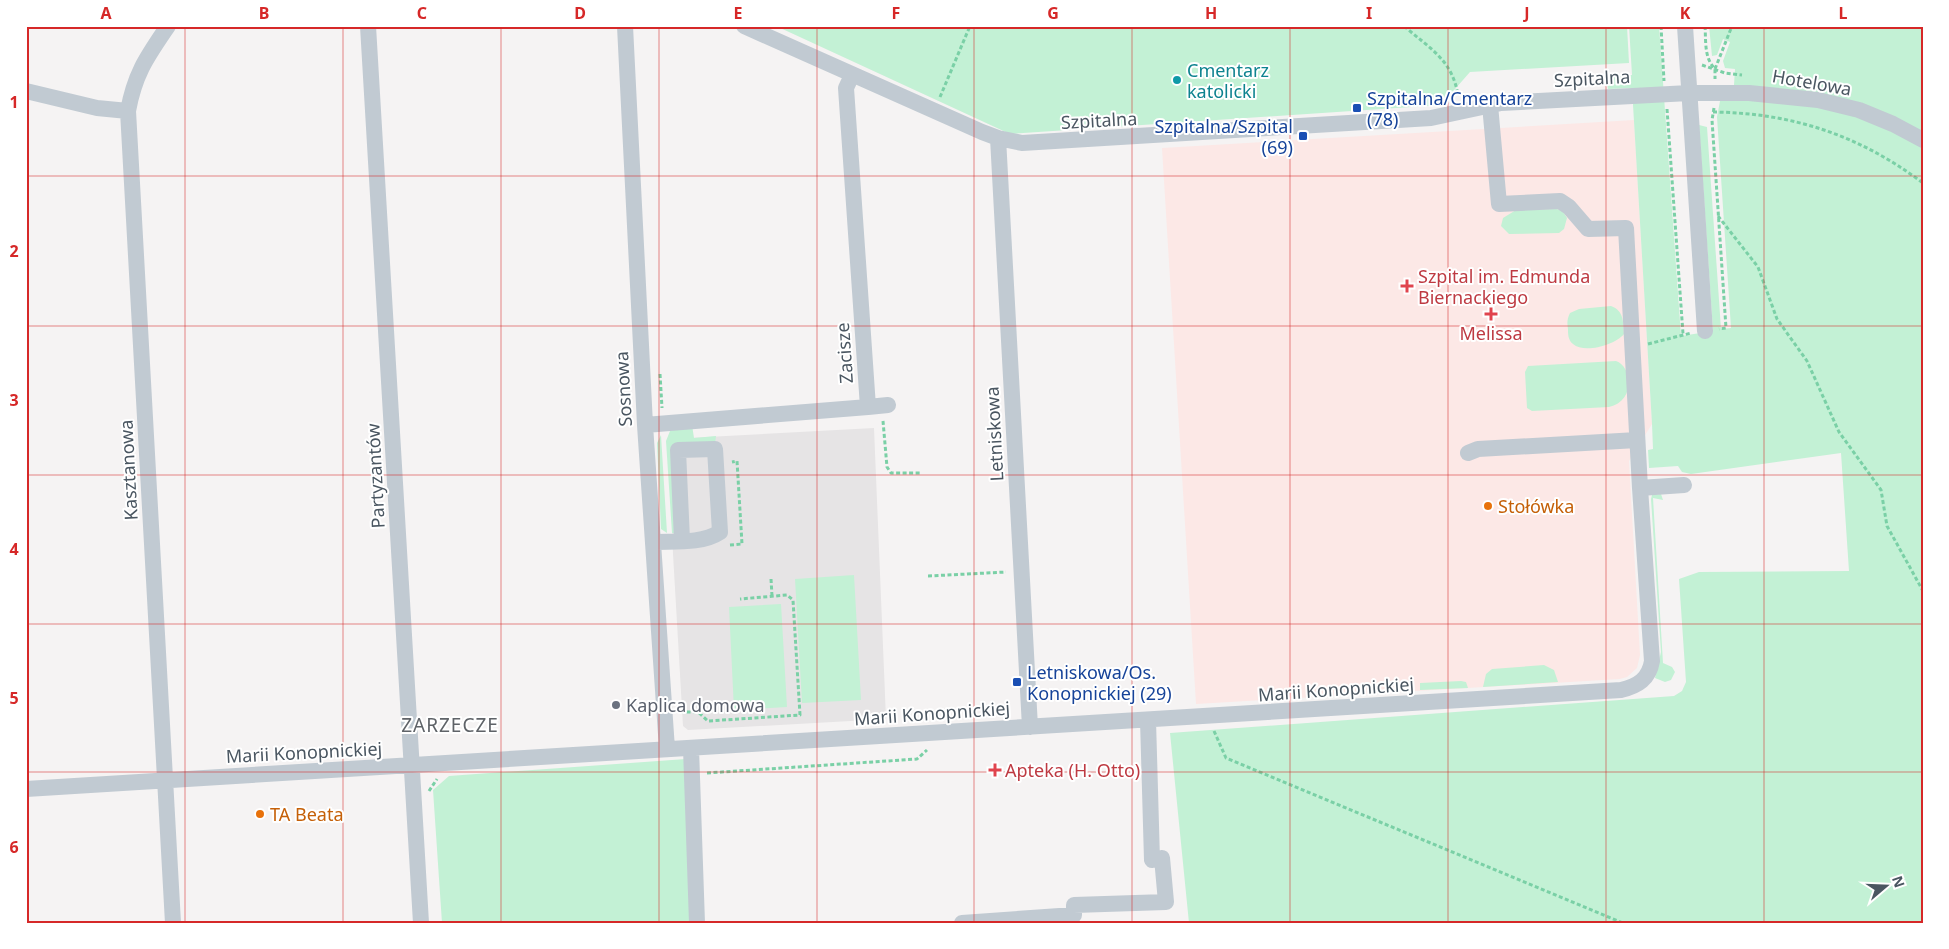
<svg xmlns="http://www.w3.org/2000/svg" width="1949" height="949" viewBox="0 0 1949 949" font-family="'Noto Sans',sans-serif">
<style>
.education{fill:#e6e4e5}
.medical{fill:#fce8e6}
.green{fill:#c3f1d5}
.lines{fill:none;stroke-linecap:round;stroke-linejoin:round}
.path{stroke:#7ad0a6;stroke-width:3;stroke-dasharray:4 2.5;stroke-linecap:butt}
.minor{stroke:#c1cad2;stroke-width:16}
.grid{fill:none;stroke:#d62828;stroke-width:1;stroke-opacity:0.55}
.culture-dot{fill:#0f9aa8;stroke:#fff;stroke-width:2}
.transit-dot{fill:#1a4fb4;stroke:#fff;stroke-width:2}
.health-dot{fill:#e0444e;stroke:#fff;stroke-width:2}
.food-dot{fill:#e8710a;stroke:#fff;stroke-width:2}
.worship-dot{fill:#6b7280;stroke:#fff;stroke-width:2}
.labels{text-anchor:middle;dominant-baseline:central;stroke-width:4;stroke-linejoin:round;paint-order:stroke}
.culture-label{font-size:18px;fill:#0d838f;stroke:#fff;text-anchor:start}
.street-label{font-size:18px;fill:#4a5661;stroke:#fff}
.transit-label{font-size:18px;fill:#164399;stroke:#fff;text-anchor:start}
.health-label{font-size:18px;fill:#be3a42;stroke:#fff;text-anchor:start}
.food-label{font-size:18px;fill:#c56008;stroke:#fff;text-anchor:start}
.worship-label{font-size:18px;fill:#5b616d;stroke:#fff;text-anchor:start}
.neighbourhood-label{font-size:19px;letter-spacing:1px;fill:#5f6368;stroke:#fff}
.neatline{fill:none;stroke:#d62828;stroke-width:2}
.grid-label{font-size:16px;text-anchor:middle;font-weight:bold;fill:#d62828}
</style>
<rect width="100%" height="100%" fill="#f5f3f3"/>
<path class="education" d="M874,428L886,719L688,730L683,726L673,554L669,439Z"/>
<path class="medical" d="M1634,120L1652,424L1629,461L1640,655L1637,668L1627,677L1620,679L1196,704L1162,148Z"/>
<path class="green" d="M776,26H1627L1629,63L1470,72L1441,105L1010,134Z
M1629,26H1659L1681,336L1713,331L1699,125L1707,127L1721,329L1731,328L1717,117L1720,101H1733L1735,69L1725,68L1723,61L1730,42L1723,39L1717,55L1712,56L1709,26H1923V923H1189L1170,733L1674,696L1682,691L1686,682L1679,579L1699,572L1849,571L1841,453L1691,474L1682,472L1678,466L1649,468L1648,450L1653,449L1652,424L1632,88L1608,89L1606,77L1632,75Z
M1556,209L1562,210L1567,218L1564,229L1559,233L1509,234L1501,226L1503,218L1516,210Z
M1611,306C1624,311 1623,321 1624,334C1615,345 1584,354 1573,344C1568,340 1568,334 1568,329C1567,323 1567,319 1570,313L1579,309Z
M1616,361C1633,367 1635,402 1609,407L1532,411L1527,408L1525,372L1528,366Z
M692,425L694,438L716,436L715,444L672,446L674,533H672L666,441L670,431Z
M661,435L667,533L661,529L657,443Z
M1661,494L1663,500L1653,498L1663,663L1672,667L1675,672L1671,680L1665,682L1655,678L1661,652L1651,499L1652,495Z
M854,575L861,700L802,703L795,579Z
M781,604L787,707L734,710L729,607Z
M1544,665L1554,670L1558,682L1483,687L1486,674L1492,669Z
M1461,681L1466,682L1468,688L1420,690V683Z
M686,759L691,923H442L433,790L449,776Z"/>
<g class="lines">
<path class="path" d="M1404,26C1429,48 1453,60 1458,96
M1661,26L1664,81
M1705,26C1706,41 1704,58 1715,69V79
M1702,65L1725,73L1742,75
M1715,69L1732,26
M940,97L970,26
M1714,108L1712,120L1726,328L1719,329
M1667,109L1683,334
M1713,112C1792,113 1859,135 1923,183
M1718,216L1758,267L1777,319L1807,361L1839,432L1881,490L1887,526L1923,591
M1648,344L1691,333
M660,374L662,408
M883,421L887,467L891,473H921
M730,545L742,544L737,461L732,462
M928,576L1006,572
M771,579L772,596
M680,712H698L708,721L800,715L793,600L787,595L740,599
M1214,731L1226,758L1623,923
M707,773L917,759L927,750
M429,791L437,779"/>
<path class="minor" d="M168,26C147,57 135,73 128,111L173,923
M368,26L421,923
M625,26L645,425L667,749
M744,26L982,132L998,138L1022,143L1431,118L1501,103L1689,93H1749L1818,100L1859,110L1893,124L1923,140
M1685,26L1705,331
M26,91L97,108L128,111
M1490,105L1499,204L1560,201L1569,207L1588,229L1626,228L1640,488L1684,485
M998,138L1030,727
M868,407L888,405
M645,425L868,407L846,88L852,75
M1468,453L1478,449L1637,440
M654,542C674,541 702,544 720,532L715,449L678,450L682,540
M691,748L697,923
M26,789L1621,690C1638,686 1649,679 1652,661L1640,488
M962,923L1074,915V905L1166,902L1162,858L1152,860L1148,720"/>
</g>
<path class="grid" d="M185,26V923M343,26V923M501,26V923M659,26V923M817,26V923M974,26V923M1132,26V923M1290,26V923M1448,26V923M1606,26V923M1764,26V923M26,176H1923M26,326H1923M26,475H1923M26,624H1923M26,772H1923"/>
<circle class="culture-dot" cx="1177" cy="80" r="5"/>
<g class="transit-dot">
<rect x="1352" y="103" width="10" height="10" rx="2.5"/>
<rect x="1298" y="131" width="10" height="10" rx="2.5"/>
<rect x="1012" y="677" width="10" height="10" rx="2.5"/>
</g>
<g class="health-dot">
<path d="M1404.5 278.5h5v5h5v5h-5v5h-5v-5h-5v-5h5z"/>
<path d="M1488.5 306.5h5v5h5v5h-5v5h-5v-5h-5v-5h5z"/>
<path d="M992.5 762.5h5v5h5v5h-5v5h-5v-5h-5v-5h5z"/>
</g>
<g class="food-dot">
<circle cx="1488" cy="506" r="5"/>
<circle cx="260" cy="814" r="5"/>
</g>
<circle class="worship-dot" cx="616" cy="705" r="5"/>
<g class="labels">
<g class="culture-label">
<text x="1187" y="70">Cmentarz<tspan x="1187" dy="21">katolicki</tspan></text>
</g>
<g class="street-label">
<text transform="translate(1592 78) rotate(-3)">Szpitalna</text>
<text transform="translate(1812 82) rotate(10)">Hotelowa</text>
<text transform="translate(1099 120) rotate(-3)">Szpitalna</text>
<text transform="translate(844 353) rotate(-94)">Zacisze</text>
<text transform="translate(623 389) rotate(-93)">Sosnowa</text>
<text transform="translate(994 434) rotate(-93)">Letniskowa</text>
<text transform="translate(128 470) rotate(-93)">Kasztanowa</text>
<text transform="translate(375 476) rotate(-93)">Partyzantów</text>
<text transform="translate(1336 689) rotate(-4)">Marii Konopnickiej</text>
<text transform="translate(932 713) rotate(-4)">Marii Konopnickiej</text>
<text transform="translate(304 752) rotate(-3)">Marii Konopnickiej</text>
</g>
<g class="transit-label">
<text x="1367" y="98">Szpitalna/Cmentarz<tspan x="1367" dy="21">(78)</tspan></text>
<text x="1293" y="126" text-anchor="end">Szpitalna/Szpital<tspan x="1293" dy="21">(69)</tspan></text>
<text x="1027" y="672">Letniskowa/Os.<tspan x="1027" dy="21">Konopnickiej (29)</tspan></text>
</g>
<g class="health-label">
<text x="1418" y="276">Szpital im. Edmunda<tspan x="1418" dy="21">Biernackiego</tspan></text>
<text x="1491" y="333" text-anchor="middle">Melissa</text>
<text x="1005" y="770">Apteka (H. Otto)</text>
</g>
<g class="food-label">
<text x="1498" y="506">Stołówka</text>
<text x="270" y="814">TA Beata</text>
</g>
<g class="worship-label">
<text x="626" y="705">Kaplica domowa</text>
</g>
<g class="neighbourhood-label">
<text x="450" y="725">ZARZECZE</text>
</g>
</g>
<rect width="1949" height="949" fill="none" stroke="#ffffff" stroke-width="55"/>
<g transform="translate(1886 886) rotate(71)" stroke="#ffffff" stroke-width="4" paint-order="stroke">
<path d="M0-4L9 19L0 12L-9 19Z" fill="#4a5661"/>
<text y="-8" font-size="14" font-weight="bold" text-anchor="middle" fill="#4a5661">N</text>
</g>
<rect x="28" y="28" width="1894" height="894" class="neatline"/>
<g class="grid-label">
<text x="106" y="19">A</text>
<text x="264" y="19">B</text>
<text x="422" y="19">C</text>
<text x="580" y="19">D</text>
<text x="738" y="19">E</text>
<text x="896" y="19">F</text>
<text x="1053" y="19">G</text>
<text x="1211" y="19">H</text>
<text x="1369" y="19">I</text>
<text x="1527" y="19">J</text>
<text x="1685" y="19">K</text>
<text x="1843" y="19">L</text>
<text x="14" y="108">1</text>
<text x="14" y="257">2</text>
<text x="14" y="406">3</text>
<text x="14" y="555">4</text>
<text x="14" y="704">5</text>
<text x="14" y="853">6</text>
</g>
</svg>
